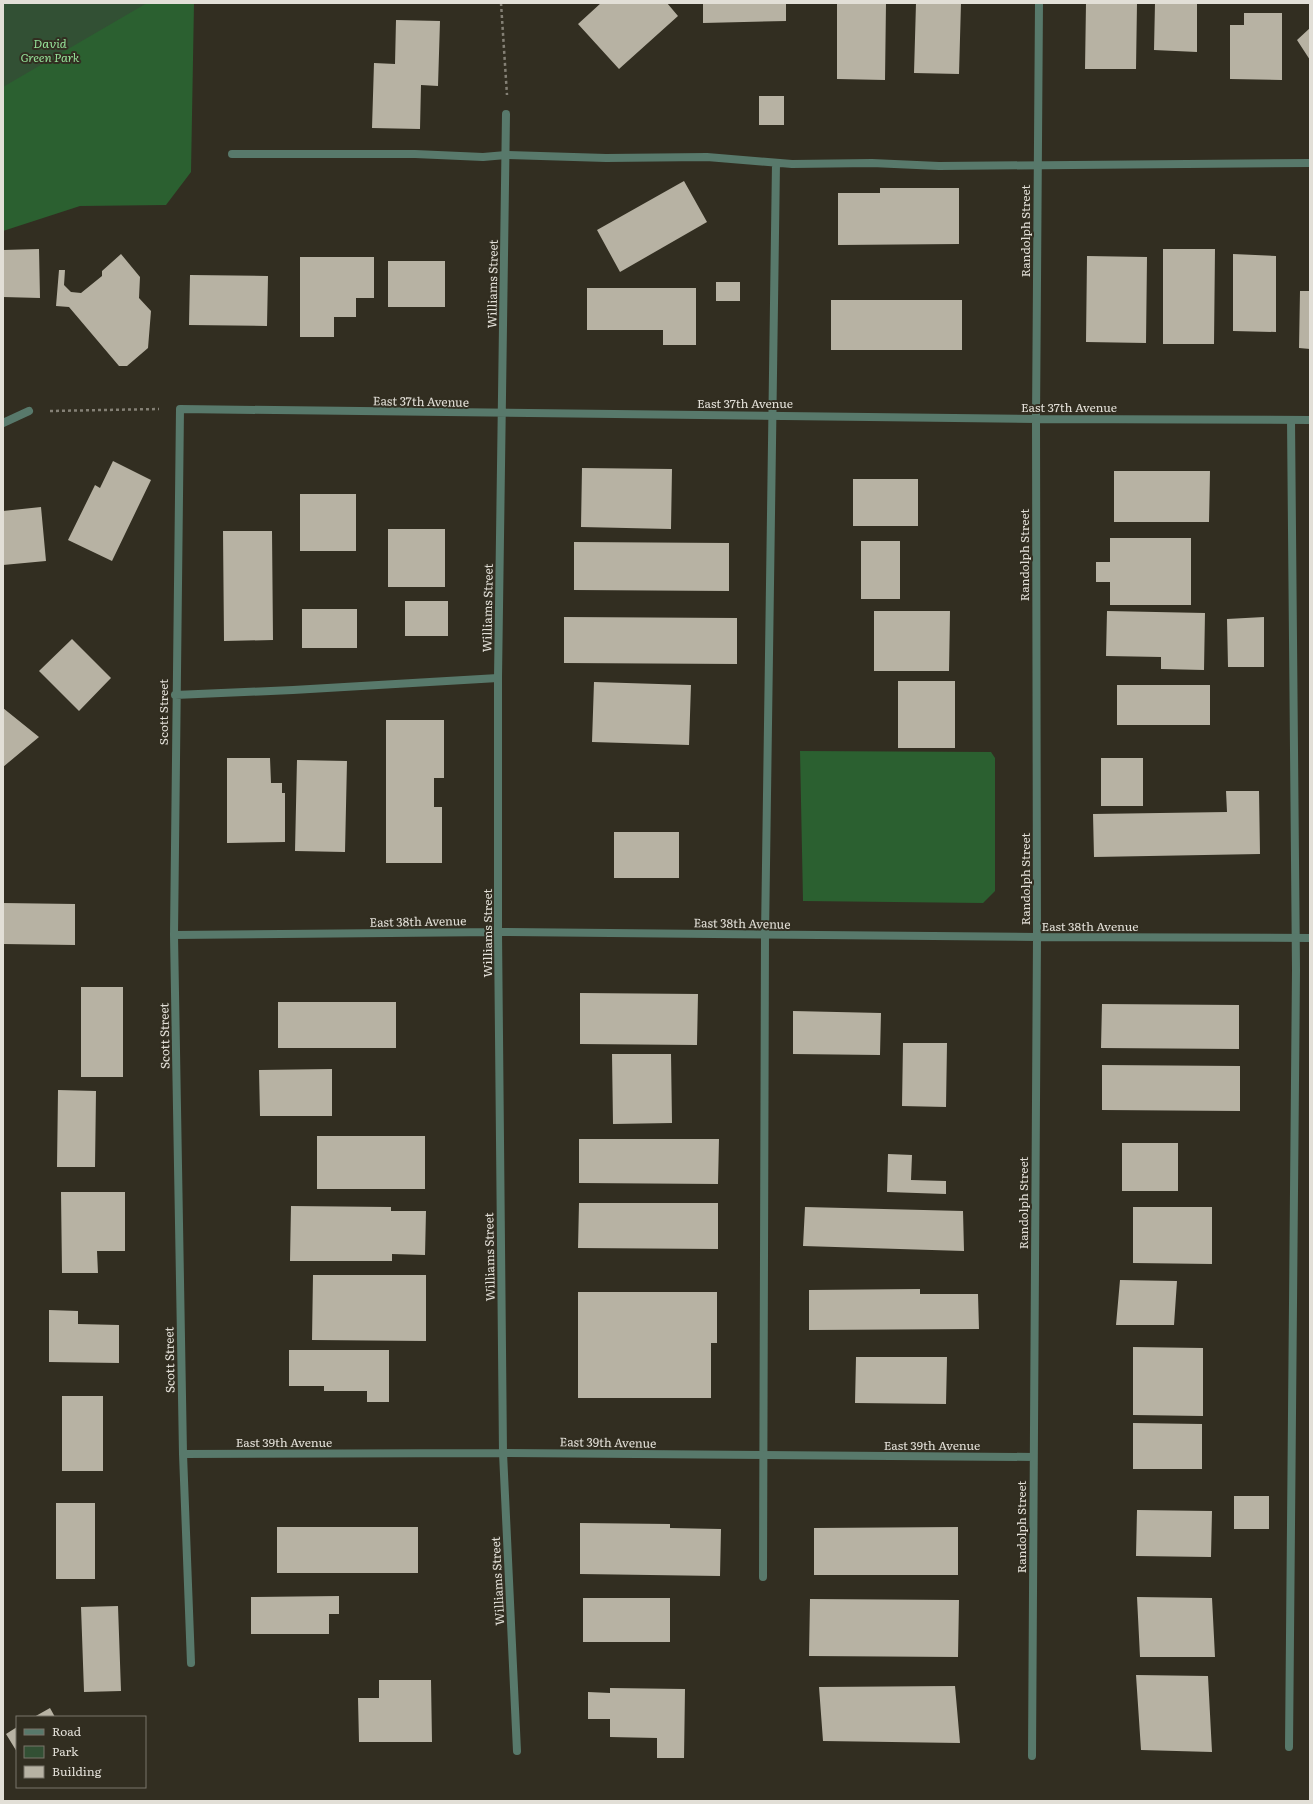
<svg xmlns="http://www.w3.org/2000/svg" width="1313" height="1804" viewBox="0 0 1313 1804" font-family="Literata,serif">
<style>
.green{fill:#325034}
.forest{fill:#2b6030}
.building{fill:#b7b2a3}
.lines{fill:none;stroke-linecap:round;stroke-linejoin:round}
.path{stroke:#848075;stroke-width:2.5;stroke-dasharray:3 3;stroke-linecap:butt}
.service{stroke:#58796b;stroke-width:8}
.minor{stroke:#58796b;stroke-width:8}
.labels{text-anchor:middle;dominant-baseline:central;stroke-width:4;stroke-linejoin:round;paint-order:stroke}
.park-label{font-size:12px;font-style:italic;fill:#95e199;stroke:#322e21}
.street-label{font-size:12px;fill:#e2dfd7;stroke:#322e21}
</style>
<rect width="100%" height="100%" fill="#322e21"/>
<path class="green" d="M3,3H172L3,140Z"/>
<path class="forest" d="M147,3H194L191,172L166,205L80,206L3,231V87Z
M800,751L991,752L995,758V891L983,903L803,901Z"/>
<path class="building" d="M601,3H667L678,16L619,69L578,24Z
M703,3H786V21L703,23Z
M837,3H886L885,80L837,79Z
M916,3H961L959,74L914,73Z
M1086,3H1137L1136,69H1085Z
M1155,3H1197V52L1154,50Z
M1244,13H1282V80L1230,79V25H1244Z
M396,20L440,21L438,86L421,85L420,129L372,128L374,63L395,64Z
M1310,28V60L1297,40Z
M759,96H784V125H759Z
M684,181L707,222L620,272L597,230Z
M880,188H959V244L838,245V193H880Z
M39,249L40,298L3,297V250Z
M1163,249H1215L1214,344H1163Z
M121,254L140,277L139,298L151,311L148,348L127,366H119L69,307L56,306L59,270H65L64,285L71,292L81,293L102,276V271Z
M1233,254L1276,256V332L1233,331Z
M1087,256L1147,257L1146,343L1086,342Z
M300,257H374V298H356V317H334V337H300Z
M388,261H445V307H388Z
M190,275L268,276L267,326L189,325Z
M716,282H740V301H716Z
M587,288H696V345H663V330H587Z
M1300,291H1310V349L1299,348Z
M831,300H962V350H831Z
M113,461L151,480L112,561L68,540L95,485L100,488Z
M582,468L672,469L671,529L581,527Z
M1114,471H1210L1209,522H1114Z
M853,479H918V526H853Z
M300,494H356V551H300Z
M41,507L46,561L3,565V511Z
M388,529H445V587H388Z
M223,531H272L273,640L224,641Z
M1110,538H1191V605H1110V582H1096V562H1110Z
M861,541H900V599H861Z
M574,542L729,543V591L574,590Z
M405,601H448V636H405Z
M302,609H357V648H302Z
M874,611H950L949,671H874Z
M1107,611L1205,613L1204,670L1161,669V657L1106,656Z
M564,617L737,618V664L564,663Z
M1264,617V667H1228L1227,619Z
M72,639L111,678L79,711L39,671Z
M898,681H955V748H898Z
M594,682L691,685L689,745L592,742Z
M1117,685H1210V725H1117Z
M3,708L39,737L3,767Z
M386,720H444V778H434V807H442V863H386Z
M227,758H270L271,783H282V793H285V842L227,843Z
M1101,758H1143V806H1101Z
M297,760L347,761L345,852L295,851Z
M1226,791H1259L1260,854L1094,857L1093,814L1227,812Z
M614,832H679V878H614Z
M3,903L75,904V945L3,944Z
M81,987H123V1077H81Z
M580,993L698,994L697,1045L580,1044Z
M278,1002H396V1048H278Z
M1102,1004L1239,1005V1049L1101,1048Z
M793,1011L881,1013L880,1055L793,1054Z
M903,1043H947L946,1107L902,1106Z
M612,1054H671L672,1123L613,1124Z
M1102,1065L1240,1066V1111L1102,1110Z
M332,1069V1116H260L259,1070Z
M58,1090L96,1091L95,1167H57Z
M317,1136H425V1189H317Z
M579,1139H719L718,1184L579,1183Z
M1122,1143H1178V1191H1122Z
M888,1154L912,1155L911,1180L946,1181V1194L887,1192Z
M61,1192H125V1251H97L98,1273H62Z
M579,1203H718V1249L578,1248Z
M291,1206L391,1207V1211H426L425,1255L392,1254V1261H290Z
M805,1207L963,1211L964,1251L803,1246Z
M1133,1207H1212V1264L1133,1263Z
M313,1275H426V1341L312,1340Z
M1120,1280L1177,1281L1174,1325H1116Z
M920,1289V1294H978L979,1329L809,1330V1290Z
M578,1292H717V1343H711V1398H578Z
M49,1310L78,1311V1324L119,1325V1363L49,1362Z
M1133,1347L1203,1348V1416L1133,1415Z
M289,1350H389V1402H367V1391H324V1386H289Z
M856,1357H947L946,1404L855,1403Z
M62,1396H103V1471H62Z
M1133,1423L1202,1424V1469H1133Z
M1234,1496H1269V1529H1234Z
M56,1503H95V1579H56Z
M1137,1510L1212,1511L1211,1557L1136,1556Z
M580,1523L670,1524V1528L721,1529L720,1576L580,1574Z
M277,1527H418V1573H277Z
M958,1527V1575H814V1528Z
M339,1596V1614H329V1634H251V1597Z
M1137,1597L1212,1598L1215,1657H1140Z
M583,1598H670V1642H583Z
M810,1599L959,1600L958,1657L809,1656Z
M118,1606L121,1691L84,1692L81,1607Z
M1136,1675L1208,1676L1212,1752L1141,1750Z
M379,1680H431L432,1742H359L358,1698H379Z
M955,1686L960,1743L823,1741L819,1687Z
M610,1688L685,1689L684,1758H657V1738L610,1737V1719H588V1692L610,1693Z
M50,1708L55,1717H34Z
M17,1727V1752L6,1734Z"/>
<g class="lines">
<path class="path" d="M501,3L507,95
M50,411L159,409"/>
<path class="service" d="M232,154H415L483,157L506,155L606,158L707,157L792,164L872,163L939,166L1310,163
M763,1577L765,935L776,163
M1289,1747L1296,970L1291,420"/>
<path class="minor" d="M506,114L498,678V932L503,1453L517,1751
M3,423L29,411
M175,695L293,690L498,678
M174,935L498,932L1037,937L1310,938
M183,1454L503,1453L1033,1457
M191,1663L183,1454L174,935L180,409L1036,419L1310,420
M1032,1756L1037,937L1036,419L1039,3"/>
</g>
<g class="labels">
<g class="park-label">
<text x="50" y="43">David<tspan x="50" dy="14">Green Park</tspan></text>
</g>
<g class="street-label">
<text transform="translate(1025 231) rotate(-90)">Randolph Street</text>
<text transform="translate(492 284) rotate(-89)">Williams Street</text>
<text transform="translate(421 401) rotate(1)">East 37th Avenue</text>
<text x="745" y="403">East 37th Avenue</text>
<text x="1069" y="407">East 37th Avenue</text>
<text transform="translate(1024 555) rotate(-90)">Randolph Street</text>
<text transform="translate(487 608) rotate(-89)">Williams Street</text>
<text transform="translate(163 712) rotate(-90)">Scott Street</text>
<text transform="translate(1025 879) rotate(-90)">Randolph Street</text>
<text transform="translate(418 921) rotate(-1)">East 38th Avenue</text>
<text transform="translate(742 923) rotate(1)">East 38th Avenue</text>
<text x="1090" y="926">East 38th Avenue</text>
<text transform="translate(487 933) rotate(-90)">Williams Street</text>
<text transform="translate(164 1036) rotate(-91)">Scott Street</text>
<text transform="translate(1023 1203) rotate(-90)">Randolph Street</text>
<text transform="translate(489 1257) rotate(-91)">Williams Street</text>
<text transform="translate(169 1360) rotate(-91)">Scott Street</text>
<text x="284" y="1442">East 39th Avenue</text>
<text transform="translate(608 1442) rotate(1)">East 39th Avenue</text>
<text x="932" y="1445">East 39th Avenue</text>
<text transform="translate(1021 1527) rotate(-90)">Randolph Street</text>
<text transform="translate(497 1581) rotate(-93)">Williams Street</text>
</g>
</g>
<rect width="1313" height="1804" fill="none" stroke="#e2dfd7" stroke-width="8"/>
<rect x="16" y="1716" width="130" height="72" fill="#322e21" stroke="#78756a"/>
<rect x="24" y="1729" width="20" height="6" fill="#58796b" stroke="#78756a"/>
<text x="52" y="1736" font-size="12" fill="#e2dfd7">Road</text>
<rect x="24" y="1746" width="20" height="12" fill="#325034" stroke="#78756a"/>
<text x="52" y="1756" font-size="12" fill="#e2dfd7">Park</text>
<rect x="24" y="1766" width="20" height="12" fill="#b7b2a3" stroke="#78756a"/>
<text x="52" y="1776" font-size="12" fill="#e2dfd7">Building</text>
</svg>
